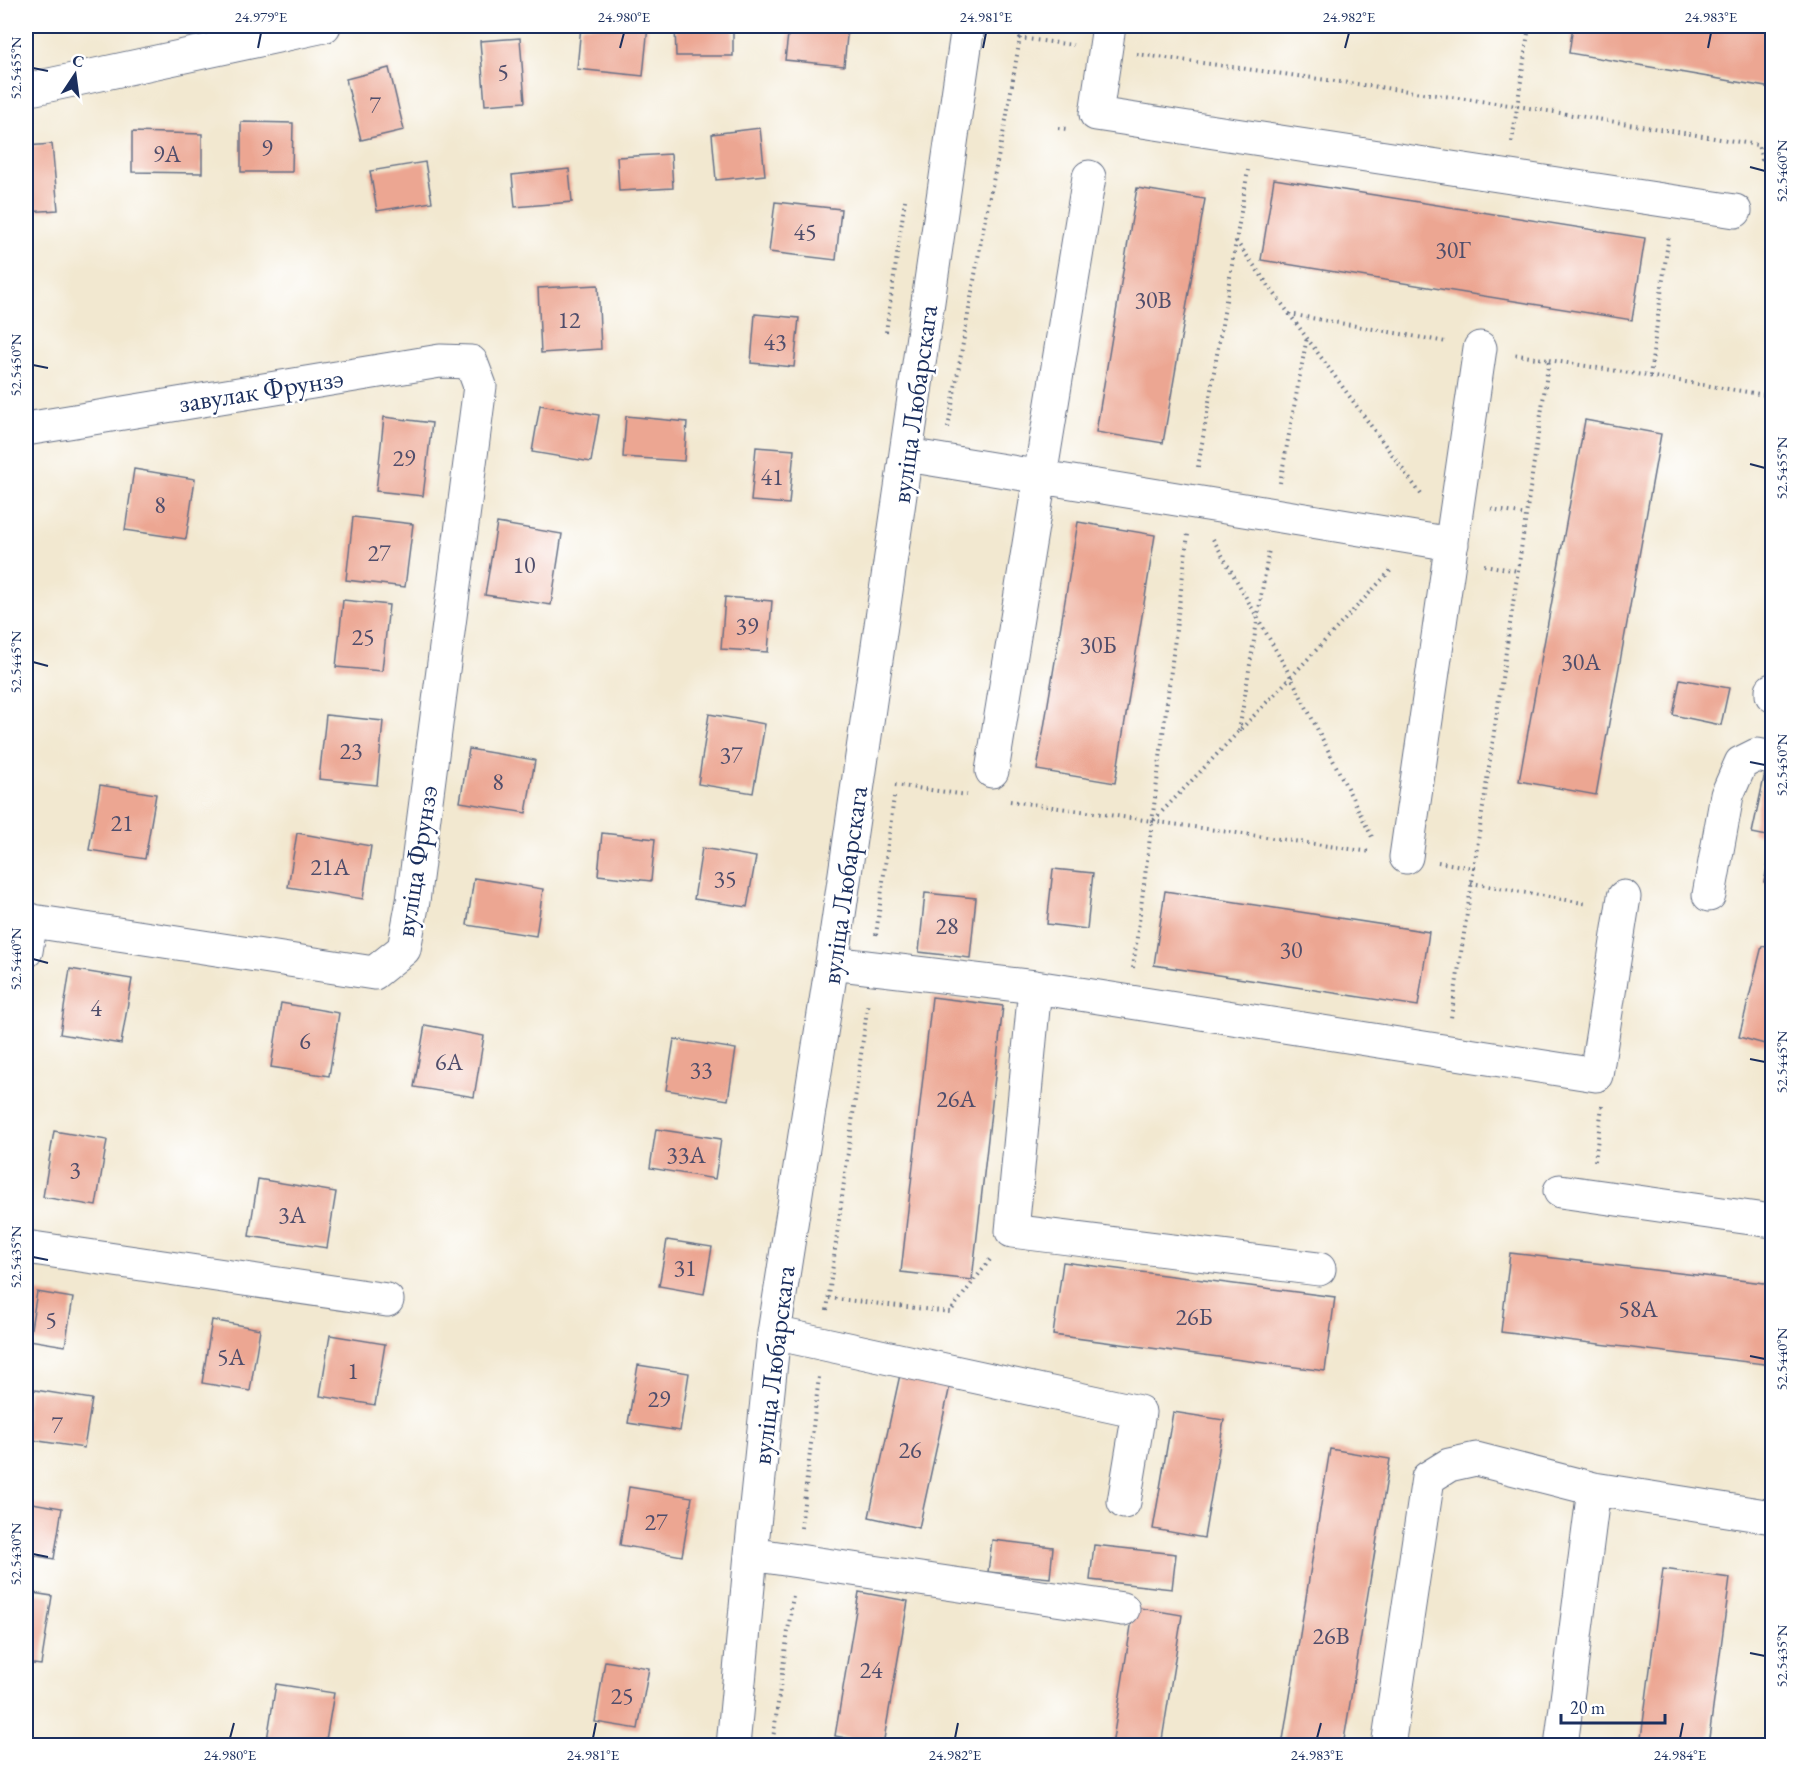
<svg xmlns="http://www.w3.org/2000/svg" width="1798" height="1771" viewBox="0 0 1798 1771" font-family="'EB Garamond',serif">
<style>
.building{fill:#eca692}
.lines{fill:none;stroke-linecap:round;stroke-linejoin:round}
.minor-casing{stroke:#667086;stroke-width:35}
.path{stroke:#667086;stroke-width:4;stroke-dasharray:1.5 4.5;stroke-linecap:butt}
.minor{stroke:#fff;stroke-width:33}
.ticks{fill:none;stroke:#1b2f5e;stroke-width:2}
.labels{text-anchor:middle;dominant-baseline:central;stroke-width:5;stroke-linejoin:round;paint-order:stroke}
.number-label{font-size:24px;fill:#4f4d6b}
.street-label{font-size:27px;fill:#1b2f5e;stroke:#fff}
.neatline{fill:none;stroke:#1b2f5e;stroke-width:2}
.ticks-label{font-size:15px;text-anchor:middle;fill:#1b2f5e}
</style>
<rect width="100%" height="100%" fill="#fff"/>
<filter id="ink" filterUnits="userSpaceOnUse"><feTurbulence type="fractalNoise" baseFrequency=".0167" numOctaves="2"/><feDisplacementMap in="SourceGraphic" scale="12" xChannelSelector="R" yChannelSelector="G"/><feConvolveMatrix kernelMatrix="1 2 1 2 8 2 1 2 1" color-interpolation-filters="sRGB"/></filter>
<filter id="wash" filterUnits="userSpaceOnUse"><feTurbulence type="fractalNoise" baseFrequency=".008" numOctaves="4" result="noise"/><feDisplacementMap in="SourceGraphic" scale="24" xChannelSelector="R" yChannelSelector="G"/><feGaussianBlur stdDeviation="1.35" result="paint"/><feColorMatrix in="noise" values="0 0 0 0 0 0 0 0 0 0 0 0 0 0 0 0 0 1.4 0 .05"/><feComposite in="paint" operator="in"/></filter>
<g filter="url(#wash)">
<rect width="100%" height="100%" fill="#f2e8d0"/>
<g id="blocks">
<path class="building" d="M581,26H648L643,76L577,69Z
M675,26H733V56H676Z
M789,26H848L844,66L785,60Z
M1573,26H1772V88L1569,53Z
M520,38L525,102L485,105L480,41Z
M389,68L404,130L361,140L346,79Z
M241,122L293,123L292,172H241Z
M760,128L765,175L716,180L712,134Z
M132,132L202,134V173L132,172Z
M52,144L58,210L26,212V146Z
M671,154L673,188L619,191L617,157Z
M425,162L432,202L377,211L370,171Z
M569,169L572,202L515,207L512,175Z
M1274,179L1645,238L1632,320L1261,260Z
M1137,188L1205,199L1163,443L1096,432Z
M775,202L841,209L836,260L769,252Z
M598,285L601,349L541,353L538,288Z
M755,314L799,318L794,367L751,363Z
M540,405L599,415L591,462L532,452Z
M626,416L687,422L684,461L623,457Z
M384,417L432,423L423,496L376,491Z
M1585,420L1661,434L1596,795L1519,781Z
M756,447L794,450L789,504L751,501Z
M134,469L195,479L186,539L125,530Z
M353,517L413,524L405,587L346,580Z
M1078,522L1155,535L1115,783L1037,770Z
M497,523L562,534L551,605L485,595Z
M725,597L772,601L768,652L721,649Z
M343,600L389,605L382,671L336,667Z
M1680,679L1729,688L1721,725L1673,715Z
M709,714L765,724L753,793L698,784Z
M326,715L383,721L377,785L319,779Z
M469,749L535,760L526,813L460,802Z
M1765,773L1772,774V837L1752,833Z
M100,785L156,794L145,859L89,850Z
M297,833L371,846L363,899L288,887Z
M602,833L655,839L651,881L598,875Z
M1772,846V884L1764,882Z
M702,848L756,857L747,907L694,899Z
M1053,869L1093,873L1087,929L1047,924Z
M474,878L543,889L536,936L467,925Z
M1165,891L1429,932L1418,1006L1154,965Z
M925,893L976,898L970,958L919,952Z
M1762,946L1772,948V1046L1739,1037Z
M70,969L132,979L121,1044L60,1034Z
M932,997L1003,1006L972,1280L901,1272Z
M281,1003L339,1013L329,1076L271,1067Z
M425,1025L484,1036L474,1097L414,1087Z
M674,1039L736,1049L728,1100L666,1090Z
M656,1129L721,1139L715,1179L650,1168Z
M54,1131L107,1140L96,1206L43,1197Z
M258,1179L336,1192L327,1248L249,1236Z
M667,1240L712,1247L704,1294L659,1286Z
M1510,1253L1772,1284V1365L1501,1332Z
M1063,1262L1335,1297L1325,1371L1053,1335Z
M37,1292L73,1298L65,1346L29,1340Z
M212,1320L260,1329L250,1391L202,1383Z
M330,1335L385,1344L375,1405L320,1396Z
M638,1365L689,1373L680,1431L628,1423Z
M901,1370L951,1381L919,1528L869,1517Z
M29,1389L92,1399L84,1448L26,1439V1409Z
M1173,1412L1224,1420L1204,1538L1153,1529Z
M1330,1449L1390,1459L1343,1746H1282Z
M629,1487L692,1497L682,1556L620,1545Z
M26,1502L62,1508L54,1559L26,1554Z
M992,1540L1053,1547L1050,1578L988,1572Z
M1094,1545L1176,1554L1172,1589L1090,1580Z
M1663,1569L1730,1578L1708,1746H1640Z
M26,1592L52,1596L41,1665L26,1663Z
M859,1592L908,1601L883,1745L835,1736Z
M1134,1607L1182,1615L1161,1746H1112Z
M605,1661L649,1668L638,1729L595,1722Z
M276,1684L334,1693L325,1746H266Z"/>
</g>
</g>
<g filter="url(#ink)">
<use href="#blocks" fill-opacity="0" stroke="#667086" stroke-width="1.5"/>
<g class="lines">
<g class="minor-casing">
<path id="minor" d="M1109,26L1096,114L1735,211
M26,90L324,26
M26,429L440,361L471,362L480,386L413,901L404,949L374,973L26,920
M907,455L1452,544
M1772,690V695
M992,771L1089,177
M1406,857L1480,348
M1709,895L1727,795L1741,763L1757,755L1772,758
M26,951L31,920
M832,963L1035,987L1012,1231L1319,1269
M1035,987L1596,1075L1624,897
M1560,1191L1772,1221
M26,1247L387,1300
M774,1333L1139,1412L1124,1502
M751,1554L1123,1609
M733,1746L751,1554L774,1333L832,963L968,26
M1388,1746L1428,1478L1449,1465L1476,1459L1594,1489L1772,1517
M1561,1746L1594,1489"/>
</g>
<path class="path" d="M1019,38L1073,45
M1137,54L1517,106L1758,145L1763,164L1772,166
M1058,128L1067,129
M1512,142L1529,26
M1236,241L1423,497
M1289,314L1446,342
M886,332L905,200
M1549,360L1772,396
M1650,376L1669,234
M948,428L984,224L1006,120L1022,26
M1198,467L1248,170
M1280,483L1307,337
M1491,509L1526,515
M1213,539L1291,677L1373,839
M1484,565L1518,571
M1239,731L1269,549
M895,785L967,795
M1010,801L1371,852
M1152,822L1188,534
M1438,862L1474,868L1451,1018
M1474,868L1549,360L1512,354
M1471,883L1589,904
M876,935L894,797
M1133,968L1152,822L1291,677L1392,569
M1595,1161L1602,1106
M829,1298L950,1312L992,1257
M827,1310L868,1002
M801,1528L819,1377
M772,1746L793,1595"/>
<use href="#minor" class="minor"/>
</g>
</g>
<path class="ticks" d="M258,48L261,33M620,48L624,33M983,48L986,33M1345,48L1349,33M1708,48L1711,33M33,68L48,71M1750,167L1765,171M33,365L48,368M1750,464L1765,468M33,662L48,666M1750,762L1765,765M33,959L48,963M1750,1059L1765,1062M33,1257L48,1260M1750,1356L1765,1359M33,1554L48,1557M1750,1653L1765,1656M230,1738L234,1723M593,1738L596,1723M955,1738L958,1723M1317,1738L1321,1723M1680,1738L1683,1723"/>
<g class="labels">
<g class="number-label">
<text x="503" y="71">5</text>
<text x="375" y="104">7</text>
<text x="267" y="147">9</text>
<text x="167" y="153">9А</text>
<text x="805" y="231">45</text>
<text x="1453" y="249">30Г</text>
<text x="1153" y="299">30В</text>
<text x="569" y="319">12</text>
<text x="775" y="341">43</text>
<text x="404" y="457">29</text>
<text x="772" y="476">41</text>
<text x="160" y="504">8</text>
<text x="379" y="552">27</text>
<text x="524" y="564">10</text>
<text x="747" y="625">39</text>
<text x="363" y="636">25</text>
<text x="1098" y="644">30Б</text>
<text x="1581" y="661">30А</text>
<text x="351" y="750">23</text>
<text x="731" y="754">37</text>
<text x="498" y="781">8</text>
<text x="122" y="822">21</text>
<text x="330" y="866">21А</text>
<text x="725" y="878">35</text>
<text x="947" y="925">28</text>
<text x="1291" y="949">30</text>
<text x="96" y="1007">4</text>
<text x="305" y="1040">6</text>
<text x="449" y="1061">6А</text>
<text x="701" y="1069">33</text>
<text x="956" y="1098">26А</text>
<text x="686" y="1154">33А</text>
<text x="75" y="1169">3</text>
<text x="292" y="1214">3А</text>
<text x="685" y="1267">31</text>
<text x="1638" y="1308">58А</text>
<text x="1194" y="1316">26Б</text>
<text x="51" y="1319">5</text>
<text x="231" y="1356">5А</text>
<text x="353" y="1370">1</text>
<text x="659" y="1398">29</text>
<text x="57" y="1424">7</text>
<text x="910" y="1449">26</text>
<text x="656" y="1521">27</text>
<text x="1331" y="1635">26В</text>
<text x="871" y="1669">24</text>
<text x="622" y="1695">25</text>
</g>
<g class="street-label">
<text transform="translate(261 390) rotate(-9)">завулак Фрунзэ</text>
<text transform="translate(914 404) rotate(-82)">вуліца Любарскага</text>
<text transform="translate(416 861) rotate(-81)">вуліца Фрунзэ</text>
<text transform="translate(844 885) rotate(-82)">вуліца Любарскага</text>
<text transform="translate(773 1365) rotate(-83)">вуліца Любарскага</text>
</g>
</g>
<rect width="1798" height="1771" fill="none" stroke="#fff" stroke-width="66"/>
<g transform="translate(75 75) rotate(13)" stroke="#ffffff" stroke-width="4.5" paint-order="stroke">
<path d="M0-4.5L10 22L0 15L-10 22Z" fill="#1b2f5e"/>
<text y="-9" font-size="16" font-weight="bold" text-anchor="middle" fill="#1b2f5e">С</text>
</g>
<path d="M1561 1714v9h104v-9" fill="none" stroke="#1b2f5e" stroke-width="3"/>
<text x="1570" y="1714" font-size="18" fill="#1b2f5e" stroke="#ffffff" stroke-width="4.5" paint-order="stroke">20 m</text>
<rect x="33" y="33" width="1732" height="1705" class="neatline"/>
<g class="ticks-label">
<text x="261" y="22">24.979°E</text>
<text x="624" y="22">24.980°E</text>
<text x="986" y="22">24.981°E</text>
<text x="1349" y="22">24.982°E</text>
<text x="1711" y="22">24.983°E</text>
<text transform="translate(16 68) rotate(-90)" y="5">52.5455°N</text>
<text transform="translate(1782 171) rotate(-90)" y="5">52.5460°N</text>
<text transform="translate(16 365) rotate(-90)" y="5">52.5450°N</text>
<text transform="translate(1782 468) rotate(-90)" y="5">52.5455°N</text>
<text transform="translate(16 662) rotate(-90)" y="5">52.5445°N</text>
<text transform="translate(1782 765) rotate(-90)" y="5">52.5450°N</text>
<text transform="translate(16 959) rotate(-90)" y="5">52.5440°N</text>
<text transform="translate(1782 1062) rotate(-90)" y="5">52.5445°N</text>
<text transform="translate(16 1257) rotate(-90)" y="5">52.5435°N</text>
<text transform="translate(1782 1359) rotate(-90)" y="5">52.5440°N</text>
<text transform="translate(16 1554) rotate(-90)" y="5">52.5430°N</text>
<text transform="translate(1782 1656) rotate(-90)" y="5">52.5435°N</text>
<text x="230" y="1760">24.980°E</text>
<text x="593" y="1760">24.981°E</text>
<text x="955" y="1760">24.982°E</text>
<text x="1317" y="1760">24.983°E</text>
<text x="1680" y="1760">24.984°E</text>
</g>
</svg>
